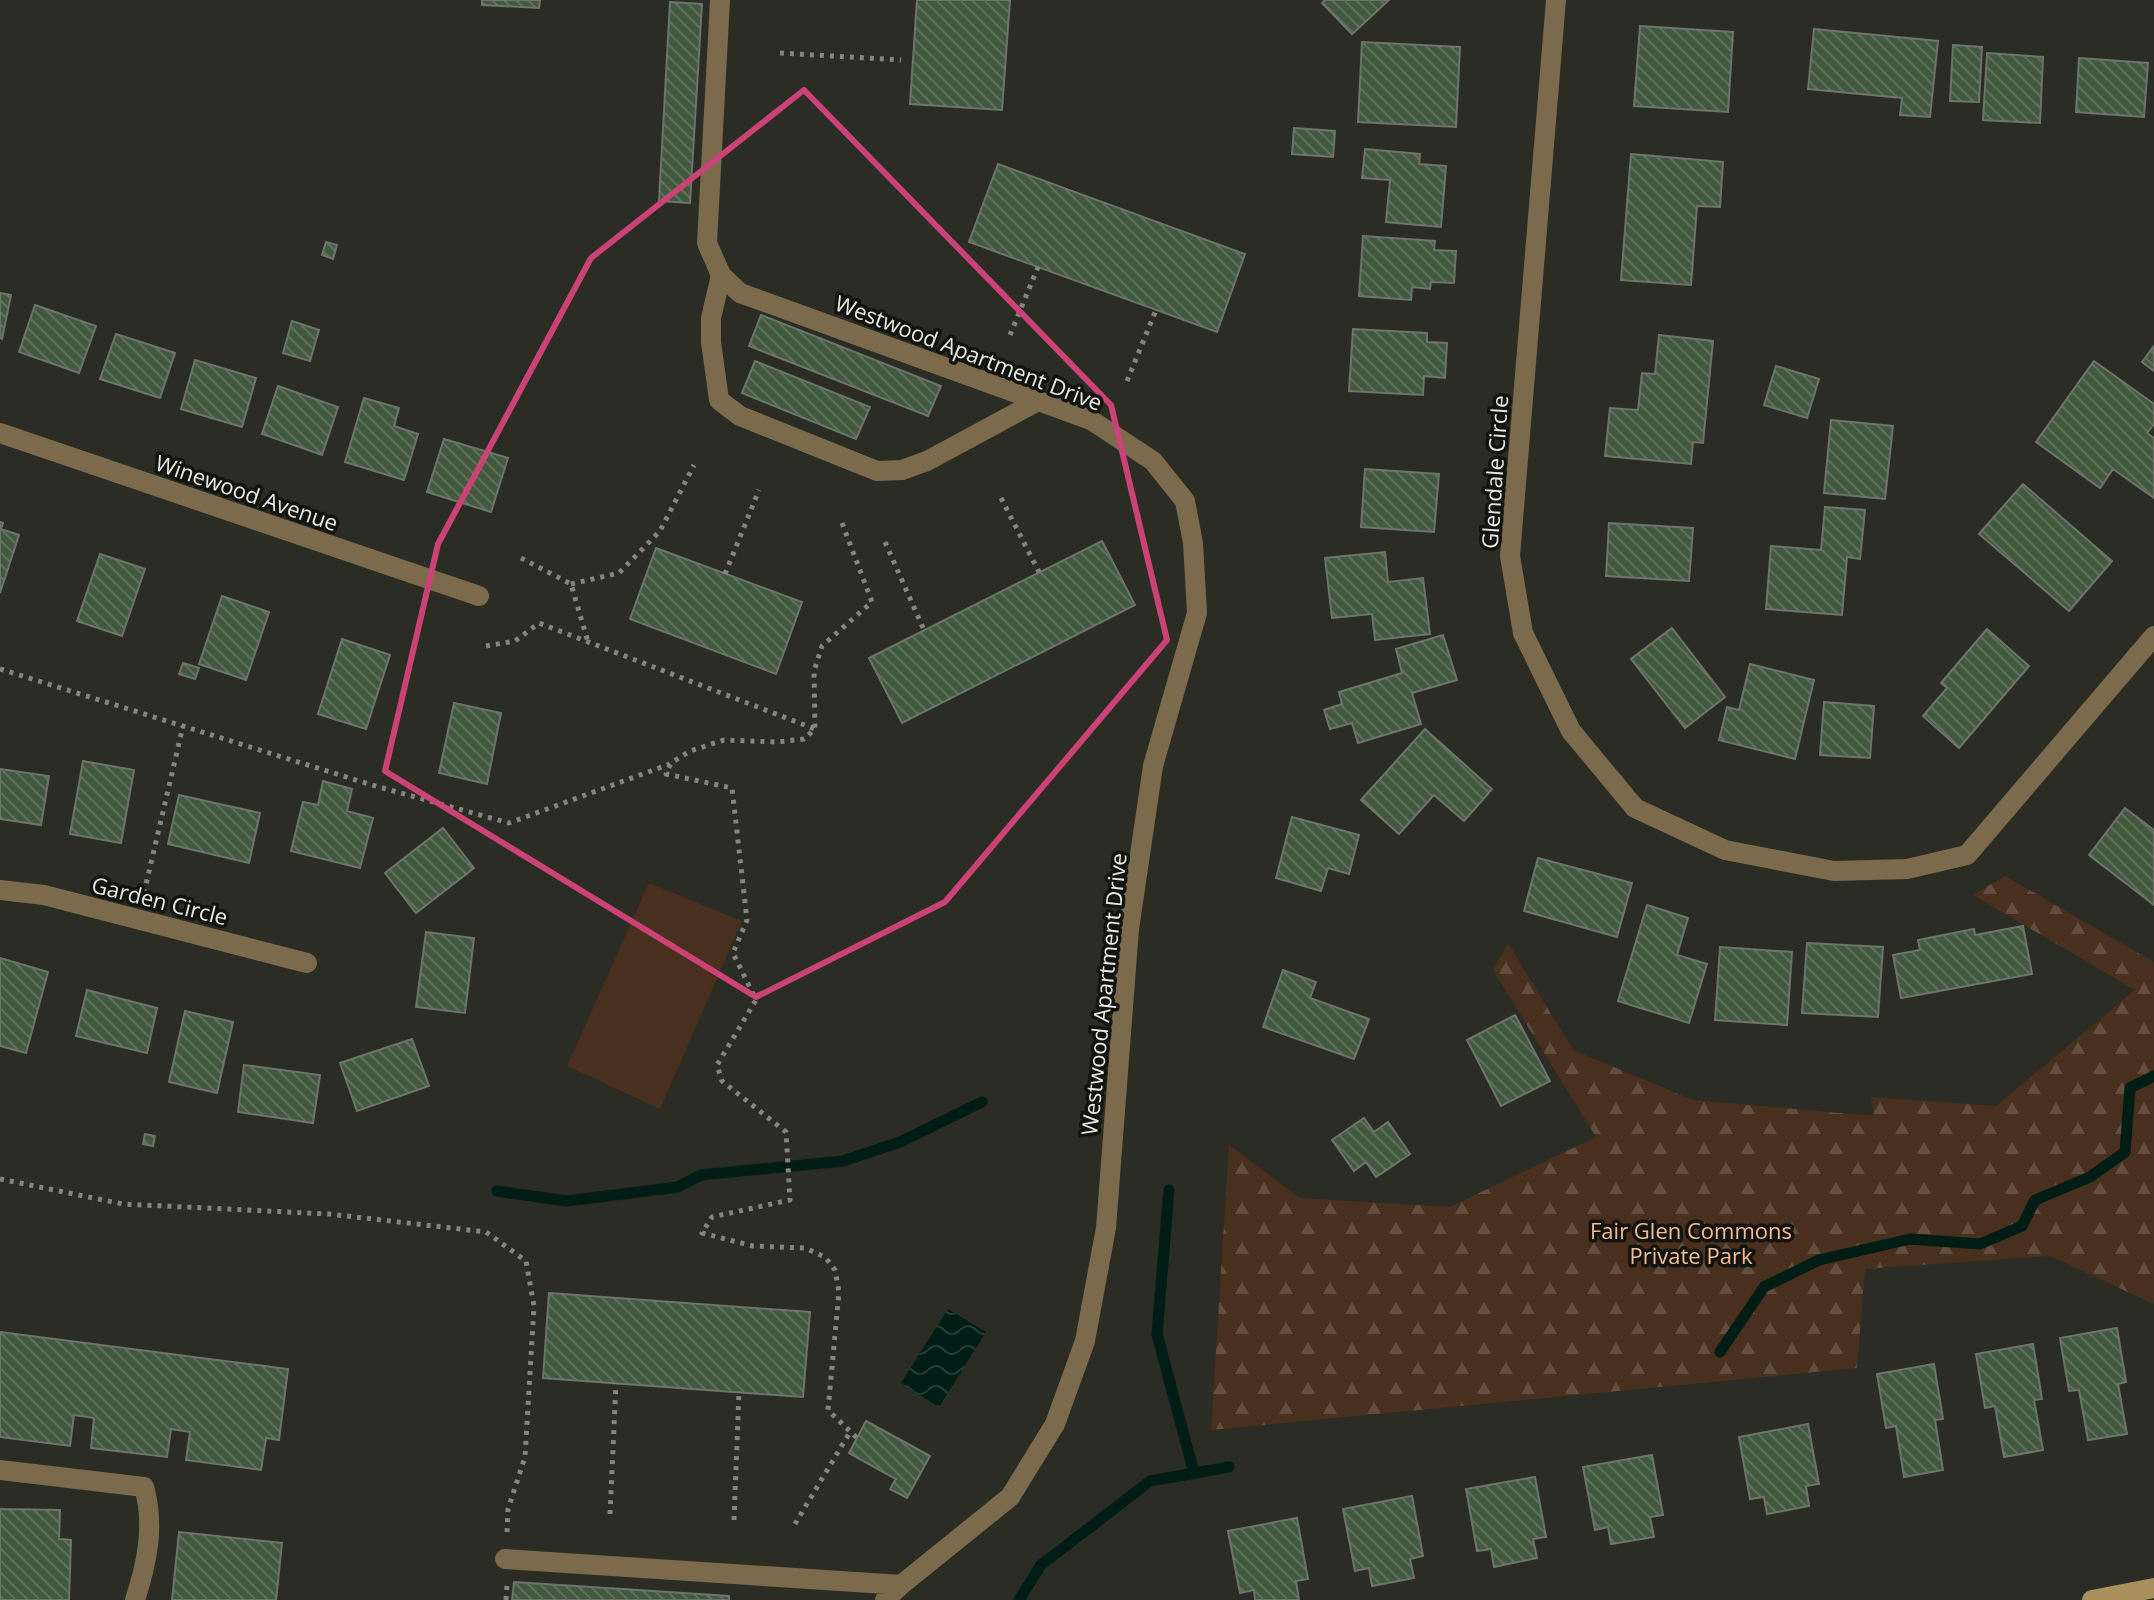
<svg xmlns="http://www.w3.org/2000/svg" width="2154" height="1600" viewBox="0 0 2154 1600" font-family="'Open Sans',sans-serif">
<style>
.forest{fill:url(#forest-firs)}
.pitch{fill:#492f1d}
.water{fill:url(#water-waves)}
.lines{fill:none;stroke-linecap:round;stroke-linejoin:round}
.stream{stroke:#001d15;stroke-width:11}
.building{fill:url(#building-back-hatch);stroke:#6d746c;stroke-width:2}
.path{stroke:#84857e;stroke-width:5;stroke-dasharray:4 6;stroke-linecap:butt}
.service{stroke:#7b6b4c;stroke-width:20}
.minor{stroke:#7b6b4c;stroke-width:20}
.secondary{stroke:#a88f5c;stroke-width:20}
.marked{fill:none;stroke:#ca4276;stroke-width:6;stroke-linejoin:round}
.labels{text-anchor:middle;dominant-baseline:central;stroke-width:7;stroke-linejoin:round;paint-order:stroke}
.street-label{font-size:22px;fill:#e8e9e4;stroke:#131410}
.park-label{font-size:22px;fill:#f3bc97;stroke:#131410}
</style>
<defs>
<pattern id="forest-firs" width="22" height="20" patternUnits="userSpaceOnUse" patternTransform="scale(2)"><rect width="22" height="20" fill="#492f1d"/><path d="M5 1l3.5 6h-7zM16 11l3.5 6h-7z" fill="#634d3e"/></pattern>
<pattern id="water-waves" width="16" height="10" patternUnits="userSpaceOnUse" patternTransform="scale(2)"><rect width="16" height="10" fill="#001d15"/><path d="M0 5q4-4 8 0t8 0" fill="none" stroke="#253e37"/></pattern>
<pattern id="building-back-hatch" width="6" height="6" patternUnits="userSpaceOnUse" patternTransform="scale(2)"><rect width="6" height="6" fill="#42593f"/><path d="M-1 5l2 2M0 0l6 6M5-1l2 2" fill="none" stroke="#5d715b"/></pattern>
</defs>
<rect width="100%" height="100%" fill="#2b2c24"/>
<path class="forest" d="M2005,876L2154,962V1304L2050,1256L1865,1269L1857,1368L1211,1430L1229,1145L1300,1198L1450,1207L1596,1137L1493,970L1508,943L1573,1050L1693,1100L1874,1116L1871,1097L1996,1106L2135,990L1973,895Z"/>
<path class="pitch" d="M649,883L742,921L660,1109L567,1066Z"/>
<path class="water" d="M948,1309L986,1332L939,1407L901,1383Z"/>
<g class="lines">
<path class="stream" d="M1169,1190L1157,1334L1194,1473
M497,1191L567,1201L678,1187L701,1175L843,1161L900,1142L982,1102
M1720,1352L1764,1287L1819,1260L1910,1239L1980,1244L2022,1226L2035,1200L2090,1177L2125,1152L2130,1088L2154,1076
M1019,1600L1041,1565L1150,1481L1229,1467"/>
</g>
<path class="building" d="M482,0H540L539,8L482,5Z
M917,0H1010L1002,110L910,104Z
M1325,0H1389L1352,34L1322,3Z
M670,2L702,4L690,203L659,201Z
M1640,26L1733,32L1728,112L1634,106Z
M1814,29L1938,41L1930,117L1900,115L1902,98L1808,89Z
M1362,42L1460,47L1456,127L1358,122Z
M1953,45L1982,47L1979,102L1950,101Z
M1987,53L2043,57L2040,123L1983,120Z
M2079,58L2148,63L2144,117L2076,112Z
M1294,128L1335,131L1333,157L1292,154Z
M1365,149L1420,154L1419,164L1446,166L1441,227L1386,222L1390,180L1362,178Z
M1631,154L1723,162L1720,207L1697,206L1691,285L1621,280Z
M998,164L1245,254L1217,332L969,242Z
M1363,236L1435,241L1434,250L1456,251L1454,283L1431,282L1430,289L1412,287L1411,300L1359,296Z
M326,242L337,245L333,259L322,255Z
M0,293L11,295L2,339L0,338Z
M35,305L96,326L79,373L19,352Z
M761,315L941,386L928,416L749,346Z
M292,321L319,330L310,361L283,353Z
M1353,329L1427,333V342L1447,343L1445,378L1424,376L1423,395L1349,391Z
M116,334L175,353L160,398L100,379Z
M1659,335L1713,341L1703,443L1693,442L1691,464L1605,456L1610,408L1638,410L1642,373L1655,374Z
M2154,346V371L2142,362Z
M195,360L256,378L242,427L181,409Z
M755,361L870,407L856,439L742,393Z
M2094,361L2154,404V424L2147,433L2154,438V498L2113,469L2100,488L2036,442Z
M1776,366L1819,379L1807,418L1764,405Z
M278,386L338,407L322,455L262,434Z
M364,398L399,408L394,426L418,434L404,480L345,462Z
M1831,420L1893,426L1885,499L1824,493Z
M444,439L508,458L491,512L427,492Z
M1365,469L1439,474L1434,532L1361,527Z
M2023,484L2112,561L2069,611L1979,534Z
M1825,507L1865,510L1860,559L1847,557L1842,615L1766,609L1771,546L1821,550Z
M0,522L3,523L1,529L19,535L0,593Z
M1609,523L1693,528L1689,581L1606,576Z
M1102,541L1135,605L902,723L869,658Z
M656,548L802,602L776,674L630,619Z
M1385,552L1388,582L1423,578L1430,634L1375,640L1372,614L1332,618L1325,558Z
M100,554L145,569L122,636L77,621Z
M222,596L269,612L246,680L199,664Z
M1672,628L1725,697L1685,728L1631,659Z
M1987,629L2029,666L1959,748L1923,716L1947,688L1941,683Z
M1443,635L1457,680L1412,693L1421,724L1358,743L1352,723L1330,729L1324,710L1342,704L1339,692L1402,673L1396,649Z
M342,639L390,655L366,729L318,714Z
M183,663L199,668L195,679L179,674Z
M1750,664L1814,680L1795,759L1719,740L1727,707L1739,710Z
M1824,702L1874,706L1870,758L1820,755Z
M454,703L501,713L487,784L439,773Z
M1425,729L1492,789L1464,821L1434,795L1399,834L1361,800Z
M83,761L134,770L121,843L70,834Z
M0,769L49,776L41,825L0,819Z
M323,781L352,789L347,811L373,818L360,868L291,851L303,802L318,805Z
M179,795L260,813L249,863L168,844Z
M2125,808L2154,830V905L2089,855Z
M1292,817L1359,835L1349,874L1328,868L1321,891L1276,878Z
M443,828L474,868L416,913L385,873Z
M1538,858L1632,883L1617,937L1524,911Z
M1647,905L1688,918L1677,955L1707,964L1689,1023L1618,1001Z
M2023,926L2032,974L1901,998L1893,955L1920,950L1918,940L1974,929L1975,935Z
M426,932L474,938L465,1013L416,1007Z
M1807,943L1883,947L1878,1017L1802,1013Z
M1720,947L1792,952L1787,1025L1715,1020Z
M0,958L48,972L26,1053L0,1046Z
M1283,970L1316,982L1310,998L1369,1019L1354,1059L1263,1027Z
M87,990L157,1008L147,1053L76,1036Z
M185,1011L233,1022L217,1093L169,1082Z
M1515,1015L1550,1081L1501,1106L1467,1040Z
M412,1039L429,1086L357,1111L340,1063Z
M244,1065L320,1075L313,1123L238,1112Z
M1364,1118L1374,1132L1388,1122L1410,1154L1376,1177L1366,1162L1354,1171L1332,1140Z
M145,1134L155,1136L153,1146L143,1144Z
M549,1293L810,1312L803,1397L543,1378Z
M2117,1328L2126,1382L2118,1384L2127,1434L2088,1440L2079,1390L2069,1391L2060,1338Z
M0,1332L288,1369L279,1440L266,1438L261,1470L186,1460L190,1432L171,1429L167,1457L91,1448L94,1418L74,1415L70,1446L0,1437Z
M2033,1344L2042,1399L2034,1400L2043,1450L2004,1457L1995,1406L1985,1408L1976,1354Z
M1934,1364L1943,1419L1935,1420L1943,1470L1904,1477L1896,1426L1886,1428L1877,1374Z
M866,1421L930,1456L907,1498L890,1489L896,1479L849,1453Z
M1808,1424L1819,1484L1806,1486L1809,1506L1767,1514L1764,1497L1750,1499L1739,1437Z
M1652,1455L1663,1515L1650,1517L1654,1537L1611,1544L1608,1527L1595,1530L1583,1467Z
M1535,1477L1546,1537L1533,1539L1537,1558L1494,1567L1491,1549L1477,1551L1466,1489Z
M1412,1496L1423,1556L1410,1559L1414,1578L1372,1586L1369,1568L1355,1571L1343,1509Z
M0,1509L60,1510L59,1539L71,1540L69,1600H0Z
M1297,1518L1308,1579L1296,1581L1299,1600H1255L1254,1590L1240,1593L1228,1531Z
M179,1532L282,1543L276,1600H172Z
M514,1582L729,1596V1600H512Z"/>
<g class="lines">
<path class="path" d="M780,53L901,60
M1010,335L1038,267
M1127,381L1156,310
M1001,498L1039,572
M842,523L872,602L822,646L814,671L815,729L804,739L777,742L724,740L690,751L671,763L666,774L732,788L747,920L733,953L756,1000L717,1065L722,1081L786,1132L790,1200L712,1217L702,1233L753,1246L805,1248L825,1257L835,1270L839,1292L828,1410L857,1438
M885,542L924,630
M521,558L571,584L588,642
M725,574L759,490
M571,584L619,573L660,531L694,465
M486,646L515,641L539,623L815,729
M0,669L372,785L509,823L670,764
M144,893L183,726
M0,1179L123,1204L329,1214L486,1232L526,1261L534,1306L525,1457L508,1509L507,1533
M610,1514L616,1383
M734,1520L739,1392
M795,1524L850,1432
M506,1600L507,1585"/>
<path class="service" d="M721,275L711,318V342L719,400L740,416L877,471L902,470L927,461L1038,401"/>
<path class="minor" d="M720,0L707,243L721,275L740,293L1091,420L1153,461L1185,501L1193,543L1197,613L1153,766L1129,929L1106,1228L1085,1341L1055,1424L1010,1497L901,1585L885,1600
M1556,0L1510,556L1523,633L1571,731L1635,808L1725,850L1834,871L1907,869L1967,855L2154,636
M0,433L479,596
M0,890L44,895L307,963
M0,1470L144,1487C155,1525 147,1563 135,1600
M505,1559L901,1585"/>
<path class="secondary" d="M2092,1600L2154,1588"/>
</g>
<path class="marked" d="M804,90L1111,405L1167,640L945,902L756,997L385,771L438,544L591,258Z"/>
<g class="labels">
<g class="street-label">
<text transform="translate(969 352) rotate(21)">Westwood Apartment Drive</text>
<text transform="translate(1494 472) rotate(-86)">Glendale Circle</text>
<text transform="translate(247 492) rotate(19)">Winewood Avenue</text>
<text transform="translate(160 900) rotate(14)">Garden Circle</text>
<text transform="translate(1103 994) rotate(-84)">Westwood Apartment Drive</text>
</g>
<g class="park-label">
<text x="1691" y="1230">Fair Glen Commons<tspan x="1691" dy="25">Private Park</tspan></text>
</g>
</g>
</svg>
